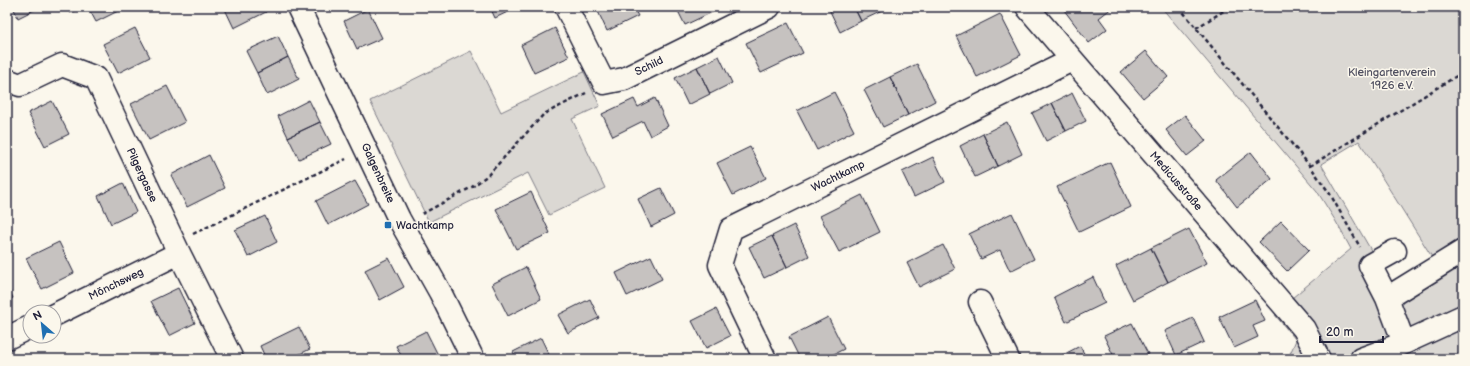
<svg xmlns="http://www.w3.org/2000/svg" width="1470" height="366" viewBox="0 0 1470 366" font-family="'Balsamiq Sans',sans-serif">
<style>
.green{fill:#dbd8d3;stroke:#7e7d87;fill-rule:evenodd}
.building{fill:#c6c2c0;stroke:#22223b}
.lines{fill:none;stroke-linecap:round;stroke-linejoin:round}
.minor-casing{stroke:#22223b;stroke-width:25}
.path{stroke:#22223b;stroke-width:2.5;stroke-dasharray:4 3;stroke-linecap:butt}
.minor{stroke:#fbf7ec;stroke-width:22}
.poi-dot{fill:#1f6fb2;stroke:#fbf7ec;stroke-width:1.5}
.labels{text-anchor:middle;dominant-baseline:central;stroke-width:3;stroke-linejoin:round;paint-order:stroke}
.street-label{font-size:11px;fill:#22223b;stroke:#fbf7ec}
.park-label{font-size:11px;fill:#505061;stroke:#fbf7ec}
.poi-label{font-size:11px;fill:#22223b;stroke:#fbf7ec;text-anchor:start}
</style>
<rect width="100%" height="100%" fill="#fbf7ec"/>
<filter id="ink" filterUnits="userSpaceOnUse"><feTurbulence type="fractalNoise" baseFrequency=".025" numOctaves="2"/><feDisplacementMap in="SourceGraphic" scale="8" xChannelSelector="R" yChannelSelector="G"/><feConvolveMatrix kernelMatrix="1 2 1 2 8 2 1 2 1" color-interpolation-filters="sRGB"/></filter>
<g filter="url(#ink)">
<path class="green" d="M1161,7H1463V359H1267L1290,354L1296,340L1275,315L1292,298L1351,249L1335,220L1317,191ZM1359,141L1432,257L1390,283L1321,164Z
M471,51L501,112L584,72L600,106L572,119L605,188L549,215L528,173L429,222L370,101Z"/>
<path class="building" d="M13,7H40L18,18Z
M67,7H82L70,13Z
M88,7H126L96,22Z
M224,7H263L266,12L234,28Z
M490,7H518L495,18Z
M596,7H633L638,16L607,31Z
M676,7H723L685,25Z
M828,7H854L861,21L840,32Z
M854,7H883L884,10L861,21Z
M1068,7H1113L1099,18L1107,29L1089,43L1064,10Z
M368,9L382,38L357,49L344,21Z
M1000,14L1021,55L977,77L956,36Z
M788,23L803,53L761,73L746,43Z
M135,28L150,57L118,73L103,44Z
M555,28L569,57L534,73L521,45Z
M278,36L288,57L257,73L246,51Z
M1146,51L1168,77L1143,98L1121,72Z
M719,56L732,83L710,94L697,67Z
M288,57L299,79L267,95L257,73Z
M917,64L935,101L908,115L890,77Z
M697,67L710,94L688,105L675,78Z
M890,77L908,115L883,127L864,90Z
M167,86L185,122L149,140L131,104Z
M834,92L854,131L817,150L797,111Z
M1072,93L1086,121L1066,131L1052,103Z
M655,98L668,126L650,136L643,121L613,136L602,114L634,99L638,107Z
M309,100L320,122L288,137L278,116Z
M52,101L69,134L45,146L28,113Z
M1052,103L1066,131L1046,141L1032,113Z
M1185,115L1206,141L1187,156L1166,130Z
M320,122L331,144L299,159L288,137Z
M1007,122L1022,154L998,166L983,134Z
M983,134L998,166L975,177L960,146Z
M750,147L766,178L733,195L717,163Z
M1251,152L1272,179L1237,207L1216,180Z
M209,155L225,188L187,207L171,175Z
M933,157L945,182L914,197L902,172Z
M1110,162L1131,207L1079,232L1057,187Z
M355,181L368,204L328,225L316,201Z
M123,183L136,212L111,224L98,196Z
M661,188L674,215L651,227L638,199Z
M531,192L550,233L516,249L496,209Z
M862,195L880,232L839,252L820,216Z
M1012,213L1034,259L1010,271L1000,250L981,259L969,234Z
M265,216L277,242L248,257L235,230Z
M1281,221L1309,250L1287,271L1259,242Z
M794,225L809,256L787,267L772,236Z
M1189,229L1207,263L1168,282L1151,248Z
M772,236L787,267L764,278L749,247Z
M59,242L74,273L42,289L26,258Z
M943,245L955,269L919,287L907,263Z
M1151,248L1168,282L1133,300L1116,266Z
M651,256L662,279L627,296L616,273Z
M389,258L404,287L380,300L365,270Z
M526,267L541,299L508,316L492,284Z
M1093,277L1105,303L1066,322L1054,297Z
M7,285L13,298L7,301Z
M178,288L195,323L169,336L151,301Z
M590,299L599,318L568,333L558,315Z
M1255,300L1265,321L1253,326L1258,337L1234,348L1219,317Z
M716,309L730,336L706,348L692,321Z
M828,317L844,349L824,359H800L789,337Z
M1193,318L1204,342L1176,355L1165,331Z
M1132,323L1148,354L1138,359H1115L1104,336Z
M299,327L310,349L294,357L295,359H266L260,346Z
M426,331L440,359H403L396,346Z
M541,338L551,359H517L513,352Z
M1080,346L1087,359H1055Z"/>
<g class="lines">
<g class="minor-casing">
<path id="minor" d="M298,7L399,219L440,292L473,359
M566,7L604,83L624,79L769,7
M1027,7L1304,329L1319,359
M7,80L20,85L62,65L96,78L179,253L232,359
M1395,251L1370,265L1387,298L1404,343
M1387,298L1463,251
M980,302L1008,359
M54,315L179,253
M7,338L30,327
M765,359L720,265L731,229L1072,60
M1361,359L1404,343L1463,316"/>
</g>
<path class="path" d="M1179,7L1310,166L1330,194L1360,247
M1196,28L1230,7
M1310,166L1463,72
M422,214L472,187L488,175L544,114L586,93
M193,234L346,159"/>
<use href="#minor" class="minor"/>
</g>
</g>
<rect class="poi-dot" x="384" y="221" width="8" height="8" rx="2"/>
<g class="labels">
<g class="street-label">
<text transform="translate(649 66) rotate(-26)">Schild</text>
<text transform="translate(378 173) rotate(65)">Galgenbreite</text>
<text transform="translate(142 175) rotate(65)">Pilgergasse</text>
<text transform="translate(838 176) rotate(-26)">Wachtkamp</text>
<text transform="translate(1176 181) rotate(49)">Medicusstraße</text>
<text transform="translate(116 284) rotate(-26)">Mönchsweg</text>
</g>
<g class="park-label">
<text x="1392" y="72">Kleingartenverein<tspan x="1392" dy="13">1926 e.V.</tspan></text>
</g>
<g class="poi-label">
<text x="396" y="225">Wachtkamp</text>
</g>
</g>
<rect width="1470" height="366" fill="none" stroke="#fbf7ec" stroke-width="24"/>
<rect x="12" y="12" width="1446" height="342" fill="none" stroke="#22223b" stroke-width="1.5" filter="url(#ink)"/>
<g transform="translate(42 324) rotate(332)"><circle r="19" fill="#fbf7ec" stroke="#a4a2a5"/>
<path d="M0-3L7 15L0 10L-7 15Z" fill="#1f6fb2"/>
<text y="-6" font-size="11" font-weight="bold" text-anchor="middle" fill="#22223b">N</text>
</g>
<path d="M1320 336v6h63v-6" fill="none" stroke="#22223b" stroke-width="2"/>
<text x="1326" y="336" font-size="12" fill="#22223b" stroke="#fbf7ec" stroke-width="3" paint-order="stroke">20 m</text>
</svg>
